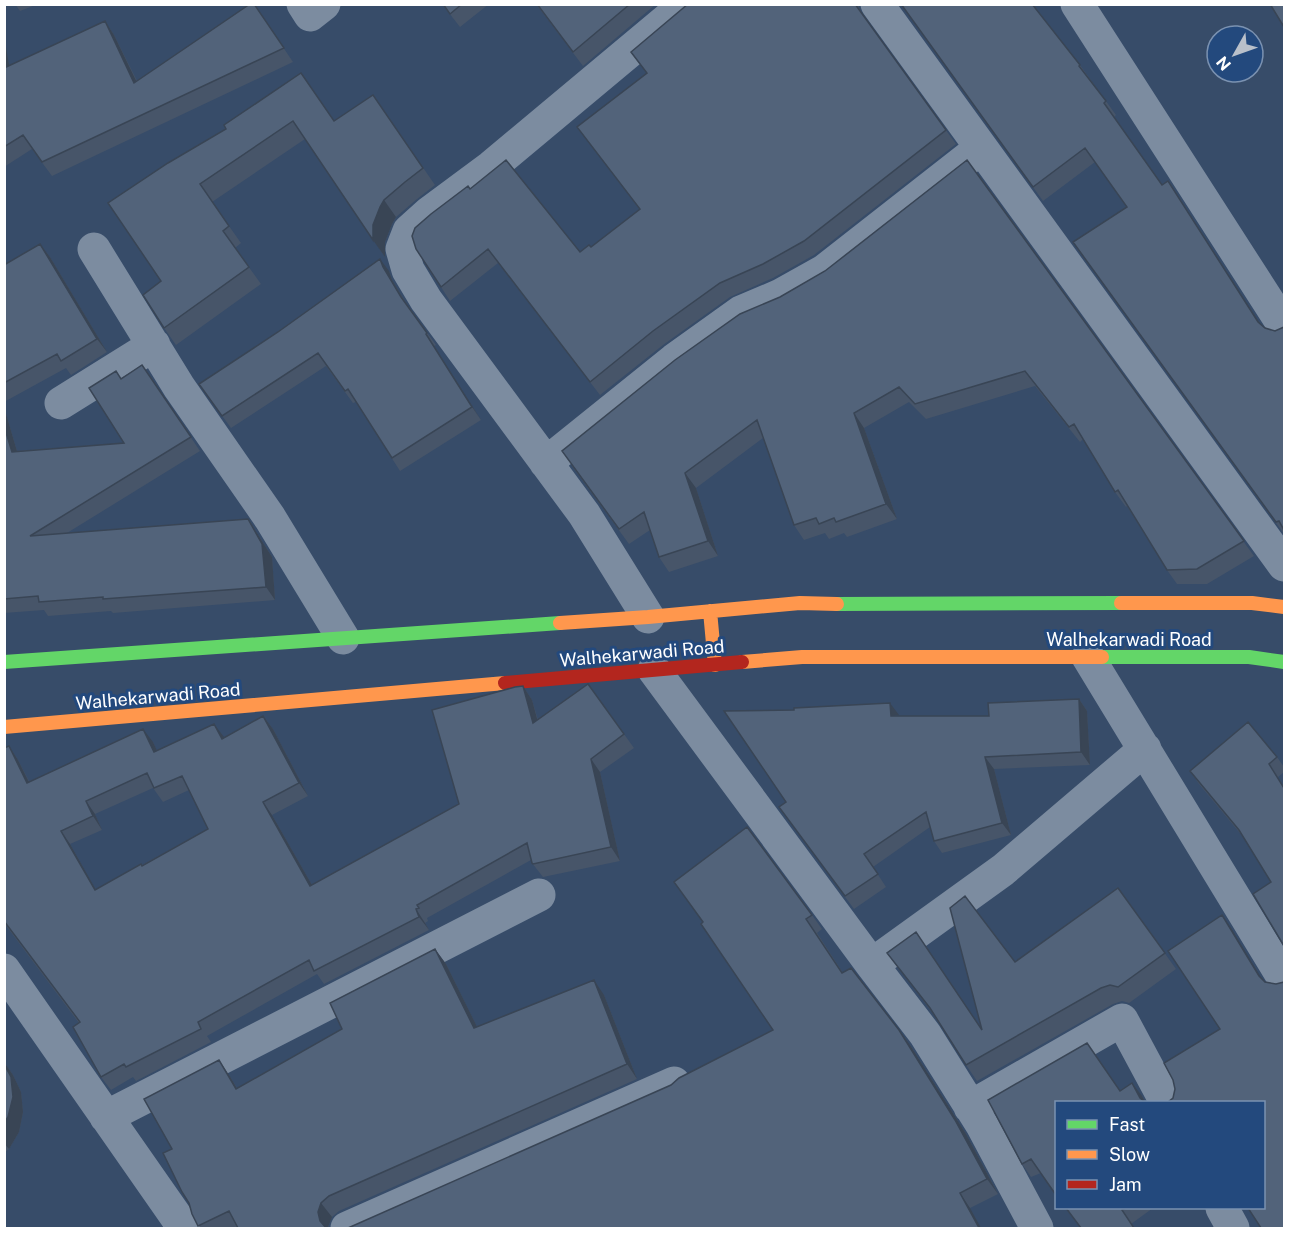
<svg xmlns="http://www.w3.org/2000/svg" width="1289" height="1233" viewBox="0 0 1289 1233" font-family="'Public Sans',sans-serif">
<style>
.lines{fill:none;stroke-linecap:round;stroke-linejoin:round}
.street{stroke:#7c8ca0;stroke-width:33}
.fast{stroke:#63d668;stroke-width:14}
.slow{stroke:#ff974d;stroke-width:14}
.jam{stroke:#b3261e;stroke-width:14}
.wall{fill:#475569;fill-rule:evenodd}
.shaded-wall{fill:#394555}
.building{fill:#52637a;stroke:#394555;stroke-width:1.5;fill-rule:evenodd}
.labels{text-anchor:middle;dominant-baseline:central;stroke-width:6;stroke-linejoin:round;paint-order:stroke}
.street-label{font-size:18px;fill:#fff;stroke:#23497d}
</style>
<rect width="100%" height="100%" fill="#374c69"/>
<g class="lines">
<path class="street" d="M303,4L310,15L324,4
M877,4L1284,565
M1077,4L1284,326
M94,249L179,387L270,518L343,638
M61,403L154,345
M546,463L674,360L741,312L781,295L824,271L981,148
M648,617L584,514L426,300L408,270L402,249L409,231L429,213L491,167L686,4
M1088,657L1284,979
M654,670L872,965L925,1034L982,1125L1037,1228
M881,958L1003,870L1145,749
M4,970L184,1228
M970,1107L1122,1020L1166,1102
M106,1117L539,895
M1222,1208L1233,1228
M347,1228L674,1083"/>
<path class="fast" d="M837,604L1121,603
M1102,657H1249L1284,662
M4,662L560,623"/>
<path class="slow" d="M1121,603H1252L1284,607
M710,611L715,665
M560,623L648,617L800,603L837,604
M742,662L802,657H1102
M4,727L505,683"/>
<path class="jam" d="M505,683L742,662"/>
</g>
<path class="wall" d="M15,4H38L20,11Z
M254,4L293,62L52,176L32,149L4,167V36L9,66L105,21L114,35L137,81Z
M442,4H489L460,27Z
M536,4H656L583,66Z
M901,4L1080,65L1116,115L1114,117L1162,185L1168,181L1177,195L1260,324L1265,328L1275,331L1284,327V534L1073,242L1127,207L1095,162L1043,201Z
M858,5L861,14L956,144L814,255L773,278L730,297L663,345L600,395L498,263L450,301L441,287L470,189L580,252L591,247L640,210L577,127L647,73L631,52Z
M301,73L334,121L373,95L435,185L417,199L396,217L392,224L385,242V257L305,139L212,202L241,243L235,248L261,284L176,345L164,328L161,281L108,203L226,129Z
M967,160L1254,556L1207,584H1177L1167,570L1127,506L1126,507L1115,492L1083,439L1080,442L1035,386L926,419L909,402L864,428L897,519L847,537L844,533L829,539L825,533L804,540L794,525L763,438L696,488L718,556L669,572L659,557L650,530L629,544L572,466L780,297L825,271Z
M40,244L50,257L107,352L71,375L66,368L4,402V265Z
M389,271L392,280L408,306L436,345L434,346L481,420L400,471L356,402L353,403L326,366L231,428L199,384Z
M142,365L200,451L67,533L248,519L272,557L275,600L113,613L111,611L48,616L44,610L4,613V407L17,451L124,443L121,378Z
M588,684L634,748L600,772L620,861L543,877L532,863L531,860L427,918L428,921L425,923L429,930L324,984L317,974L207,1036L211,1042L136,1081L133,1077L111,1090L101,1077L79,1023L4,923V748L9,746L18,760L29,781L153,742L157,751L224,738L263,716L273,729L308,796L272,815L312,885L459,804L523,686L532,700L538,720ZM153,788L163,802L189,790L208,829L96,890L70,844L102,830L95,814Z
M1079,699L1087,711L1090,765L994,769L1011,835L942,853L934,841L930,827L873,867L886,887L854,909L788,819L786,802L794,710L899,716H989Z
M1277,757L1284,767V772L1278,777L1244,838L1199,784L1190,771Z
M1118,888L1176,969L1129,1003L1122,1001L1113,1004L977,1081L966,1065L934,1015L887,953L981,1029L1015,962Z
M812,915L822,929L817,933L843,973L899,1030L910,1045L966,1134L998,1194L970,1208L671,1085L773,1030L701,924Z
M435,949L446,964L477,1027L604,995L637,1079L339,1211L332,1217L328,1227L200,1228L189,1203L172,1149L229,1075L237,1088L342,1029Z
M4,1062L13,1075L21,1092L23,1112L19,1132L9,1149L4,1153Z
M1120,1091L1142,1096L1145,1102L1041,1173L1031,1177L1022,1164Z
M1066,1208H1153L1131,1224Z"/>
<path class="shaded-wall" d="M105,21L114,35L144,97L134,83Z
M4,36L12,82L4,72Z
M1168,181L1177,195L1268,336L1258,322Z
M384,200L396,217L392,224L385,242V257L373,240V225L380,207Z
M40,244L50,257L107,352L97,339Z
M380,259L389,271L392,280L410,310L383,267Z
M426,334L434,346L481,420L472,407Z
M4,407L21,465L12,452L4,426Z
M854,413L864,428L897,519L886,504Z
M685,473L696,488L718,556L708,541Z
M248,519L272,557L275,600L266,587Z
M523,686L532,700L542,737L533,723Z
M1079,699L1087,711L1090,765L1081,752Z
M890,703L899,715L891,716Z
M263,716L273,729L308,796L299,783Z
M214,724L224,737L231,753L222,739Z
M143,729L153,742L164,766L154,752Z
M9,746L18,760L36,796L27,783Z
M985,757L994,769L1011,835L1002,823Z
M591,759L600,772L620,861L611,847Z
M86,801L95,814L102,830L93,816Z
M263,802L272,815L320,899L310,886Z
M61,831L70,844L104,904L95,890Z
M416,909L425,923L429,930L419,917Z
M1222,915L1231,928L1268,989L1259,976Z
M435,949L446,964L485,1043L474,1028Z
M594,980L604,995L637,1079L627,1064Z
M899,1030L910,1045L966,1134L998,1194L987,1179Z
M219,1060L229,1075L246,1104L236,1089Z
M4,1062L13,1075L21,1092L23,1112L19,1132L9,1149L4,1143Z
M1132,1083L1142,1096L1145,1102L1140,1098Z
M960,1193L970,1208L981,1228H979Z
M321,1203L332,1217L328,1227L329,1228H325L320,1221L318,1212Z"/>
<path class="building" d="M250,4H254L284,48L42,162L23,135L4,147V68L105,21L134,83Z
M443,4H462L450,14Z
M537,4H630L573,52Z
M688,4H855L946,130L804,241L763,264L720,283L653,331L590,382L488,249L441,287L416,249L412,236L415,228L431,214L468,186L470,189L506,160L580,252L589,245L591,247L640,209L577,127L647,73L631,52Z
M901,4H1032L1080,65L1079,66L1106,101L1104,103L1162,185L1168,181L1258,322L1265,328L1275,331L1284,327V530L1279,521L1276,522L1073,242L1127,207L1085,148L1033,187Z
M1270,4H1284V27Z
M301,73L334,121L373,95L423,168L405,182L384,200L380,207L373,225V240L293,121L200,184L229,226L223,231L249,267L164,328L143,295L161,281L108,203L168,163L226,129L224,125Z
M967,160L1244,541L1197,569L1167,570L1118,490L1115,492L1074,424L1069,427L1025,371L915,404L899,387L854,413L886,504L836,522L834,518L819,524L816,518L794,525L757,420L685,473L708,541L659,557L644,512L619,529L562,451L675,360L740,314L780,297L825,271Z
M40,244L97,339L61,361L57,354L4,383V265Z
M380,259L383,267L401,297L427,333L426,334L472,407L392,458L348,389L345,391L318,353L222,416L199,384L278,332Z
M142,365L191,437L30,536L248,519L262,544L266,587L103,599V597L39,602L38,596L4,599V426L12,452L124,443L89,388L116,371L121,379Z
M588,684L624,734L591,759L611,847L533,864L532,863L527,843L417,905L419,908L416,909L419,917L314,971L309,960L198,1022L201,1029L126,1067L124,1064L101,1077L73,1027L80,1022L4,921V748L9,746L27,783L143,729L154,752L214,724L222,739L263,716L299,783L263,802L310,886L459,804L432,710L515,687L523,686L533,723ZM147,773L154,788L182,776L208,829L142,866L141,864L95,890L61,831L93,816L86,801Z
M1079,699L1081,752L985,757L1002,823L934,841L926,812L864,854L878,874L845,896L779,807L786,802L724,711L794,710V708L890,703L891,716H989L988,703Z
M1248,722L1277,757L1269,764L1284,788V946L1253,894L1271,882L1239,830L1190,771Z
M747,827L812,915L806,919L842,973L851,968L899,1030L955,1120L987,1179L960,1193L979,1228H348L671,1085L679,1078L773,1030L701,924L703,922L674,882Z
M1118,888L1165,953L1118,987L1110,985L1101,988L966,1065L930,1008L887,953L916,932L982,1030L950,908L965,896L1015,962Z
M1222,915L1259,976L1265,982L1276,984L1284,982V1228H1261L1248,1208H1263V1102H1168L1173,1098L1175,1089L1173,1080L1164,1063L1220,1029L1168,951Z
M435,949L474,1028L594,980L627,1064L329,1196L321,1203L318,1212L320,1221L326,1228H238L229,1211L198,1226L192,1214L189,1203L182,1192L163,1153L172,1149L144,1099L219,1060L236,1089L342,1029L330,1003Z
M1087,1043L1120,1091L1132,1083L1140,1098L1145,1102H1056V1195L1031,1159L1022,1164L988,1100Z
M4,1064L11,1077L13,1097L8,1117L4,1123Z
M1066,1208H1126L1122,1210L1134,1228H1081Z"/>
<g class="labels">
<g class="street-label">
<text x="1129" y="639">Walhekarwadi Road</text>
<text transform="translate(642 653) rotate(-5)">Walhekarwadi Road</text>
<text transform="translate(158 696) rotate(-5)">Walhekarwadi Road</text>
</g>
</g>
<rect width="1289" height="1233" fill="none" stroke="#ffffff" stroke-width="12"/>
<rect x="1055" y="1101" width="210" height="108" fill="#23497d" stroke="#7b92b1" stroke-width="1.5"/>
<rect x="1067" y="1120" width="30" height="9" fill="#63d668" stroke="#7b92b1" stroke-width="1.5"/>
<text x="1109" y="1131" font-size="18" fill="#ffffff">Fast</text>
<rect x="1067" y="1150" width="30" height="9" fill="#ff974d" stroke="#7b92b1" stroke-width="1.5"/>
<text x="1109" y="1161" font-size="18" fill="#ffffff">Slow</text>
<rect x="1067" y="1180" width="30" height="9" fill="#b3261e" stroke="#7b92b1" stroke-width="1.5"/>
<text x="1109" y="1191" font-size="18" fill="#ffffff">Jam</text>
<g transform="translate(1235 54) rotate(230)"><circle r="28" fill="#23497d" stroke="#7b92b1" stroke-width="1.5"/>
<path d="M0-4.5L10 22L0 15L-10 22Z" fill="#b9c0ca"/>
<text y="-9" font-size="16" font-weight="bold" text-anchor="middle" fill="#ffffff">N</text>
</g>
</svg>
